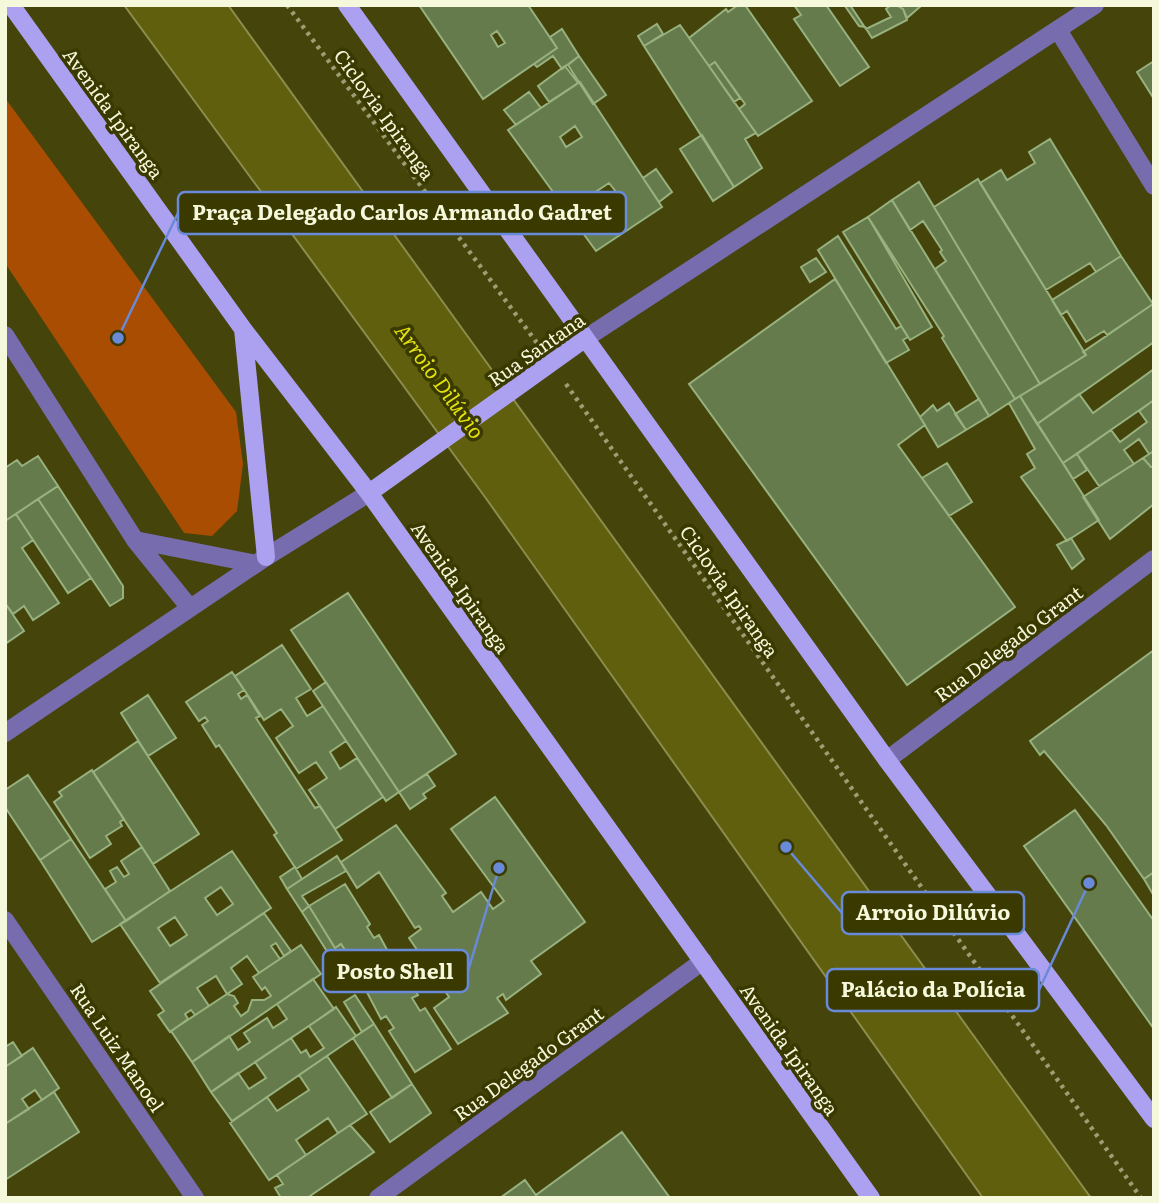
<svg xmlns="http://www.w3.org/2000/svg" width="1159" height="1203" viewBox="0 0 1159 1203" font-family="Literata,serif">
<style>
.green{fill:#a94d03}
.water{fill:#5f5f0e;stroke:#8c8d4c;stroke-width:2}
.building{fill:#657b4c;stroke:#98b17f;stroke-width:2;fill-rule:evenodd}
.lines{fill:none;stroke-linecap:round;stroke-linejoin:round}
.path{stroke:#9d9e73;stroke-width:4.5;stroke-dasharray:3.5 5;stroke-linecap:butt}
.minor{stroke:#776dae;stroke-width:18}
.major{stroke:#aba1f0;stroke-width:18}
.labels{text-anchor:middle;dominant-baseline:central;stroke-width:7;stroke-linejoin:round;paint-order:stroke}
.street-label{font-size:19px;fill:#f6f8db;stroke:#393900}
.water-label{font-size:21px;font-style:italic;fill:#e3e20e;stroke:#393900}
.leader{fill:none;stroke:#698ad9;stroke-width:2.5}
.callout-dot{fill:#698ad9;stroke:#393900;stroke-width:2.5}
.callout{fill:#393900;stroke:#698ad9;stroke-width:2.5}
.callout-label{font-size:21px;text-anchor:middle;font-weight:bold;fill:#f6f8db}
</style>
<rect width="100%" height="100%" fill="#44440b"/>
<path class="green" d="M5,98L236,412L243,464L237,511L212,536L184,533L5,263Z"/>
<path class="water" d="M124,5H228L1091,1198H983L485,497Z"/>
<path class="building" d="M419,5H528L557,48L483,99ZM497,31L505,43L498,47L491,35Z
M738,5H745L812,101L758,136L739,109L745,104L715,62L709,66L689,38L726,9L728,12Z
M794,5H826L869,67L840,86L794,19L801,15Z
M850,5H891L886,9L891,17L866,29Z
M896,5H922L907,18L903,9Z
M896,5L903,9L907,20L872,38L865,27L859,26L845,6Z
M657,24L663,34L644,46L638,36Z
M680,25L756,133L745,139L762,168L734,187L644,46Z
M562,29L579,56L562,69L553,56L537,67L534,64L557,48L550,37Z
M579,56L606,95L593,104L568,65Z
M1154,61V99L1137,72Z
M715,62L740,98L734,102L709,66Z
M565,66L578,83L549,102L538,86Z
M580,82L662,207L596,251L508,130ZM575,126L582,137L566,147L560,137ZM609,183L617,193L605,202L597,191Z
M529,92L541,108L516,125L504,110Z
M702,135L734,187L713,201L680,149Z
M1050,139L1121,256L1096,272L1090,263L1046,290L980,183L1001,170L1007,180L1035,163L1029,152Z
M656,169L672,192L659,202L643,178Z
M978,179L1086,355L1040,384L934,207Z
M919,182L1040,384L1015,399L935,269L946,261L940,252L942,250L923,221L910,230L892,200Z
M892,200L1015,399L989,416L942,338L944,336L868,217Z
M868,217L932,327L910,340L843,232Z
M838,236L896,329L901,326L908,337L903,340L909,350L886,363L818,250Z
M1121,256L1153,304L1107,335L1104,331L1086,342L1067,311L1061,315L1052,300Z
M816,258L826,272L810,282L801,267Z
M835,279L925,425L898,445L1015,607L907,685L689,384Z
M1153,304L1154,342L1037,424L1020,396L1086,355L1083,352Z
M1154,369V400L1063,463L1037,424L1079,394L1093,413Z
M1020,396L1099,520L1067,541L1021,477L1035,468L1027,454L1035,449L1009,403Z
M979,399L989,416L966,430L955,414Z
M1154,400V451L1149,454L1139,439L1124,450L1134,464L1099,486L1077,454L1111,430L1120,442L1147,422L1139,411Z
M949,403L966,430L938,447L920,417L933,405L937,411Z
M1154,451V466L1151,467L1143,458Z
M1077,454L1087,470L1073,479L1063,463Z
M38,456L58,486L5,521V468L17,460L22,466Z
M1143,458L1151,467L1154,466V504L1110,539L1083,497Z
M947,463L972,502L949,516L922,478Z
M58,486L123,586V598L110,606L38,499Z
M38,499L91,578L68,593L16,514Z
M16,514L33,540L22,548L59,603L33,620L24,606L13,614L5,603V521Z
M1071,538L1084,559L1072,569L1057,545Z
M348,593L456,754L399,792L291,630Z
M5,603L24,631L5,644Z
M282,645L311,689L296,698L307,716L323,706L346,741L330,752L340,769L357,758L383,797L335,829L309,790L327,778L316,762L299,773L276,738L293,726L281,709L264,720L235,676Z
M1154,650V872L1144,879L1106,825L1044,751L1040,755L1030,741Z
M232,672L244,690L238,694L241,699L247,695L260,716L256,718L315,808L320,806L342,840L296,869L274,835L277,833L219,745L216,747L202,725L208,721L205,717L199,721L186,702Z
M326,682L399,792L386,801L313,691Z
M148,695L176,738L148,756L121,713Z
M138,741L199,834L153,864L93,772Z
M92,770L124,819L120,822L122,826L106,836L111,844L90,858L54,802L62,796L59,792Z
M427,774L435,786L423,794L426,798L410,809L399,792Z
M28,775L71,839L40,860L5,807V790Z
M495,797L585,922L531,961L541,974L506,1000L503,994L497,998L508,1013L458,1044L434,1008L449,997L409,938L421,929L419,926L415,928L379,872L357,888L341,862L396,825L446,893L442,896L453,912L481,892L493,909L504,901L451,829Z
M1075,810L1154,921V1029L1024,846Z
M71,839L126,921L92,942L40,860Z
M142,847L170,891L126,921L105,889L116,882L110,871L117,867L124,877L129,874L121,861Z
M232,851L271,908L160,983L120,924ZM221,887L233,904L217,915L205,898ZM175,917L187,935L170,946L158,928Z
M337,856L346,871L302,896L309,906L302,912L287,889Z
M295,867L302,879L287,889L280,877Z
M1154,872V896L1144,879Z
M345,884L370,924L367,927L374,938L379,935L403,979L406,977L418,995L412,998L420,1011L425,1008L451,1049L415,1072L389,1031L394,1028L386,1016L381,1019L360,979L357,981L343,960L349,956L341,944L335,948L309,906Z
M309,906L335,948L341,944L349,956L335,964L302,912Z
M264,913L291,951L284,956L276,943L271,946L280,959L259,973L247,956L231,968L242,984L227,994L216,976L197,988L209,1006L195,1015L191,1010L185,1014L188,1019L170,1032L158,1015L164,1011L150,991Z
M301,945L321,974L192,1062L171,1031L227,994L234,996L238,1003L234,1006L241,1016L248,1011L252,1000H264L271,996L265,987L262,990L253,977Z
M313,979L334,1009L211,1092L192,1062L229,1036L238,1050L250,1042L244,1033L267,1018L273,1028L287,1019L277,1004Z
M355,995L374,1024L362,1032L344,1002Z
M336,1007L356,1036L232,1121L211,1092L238,1073L249,1089L266,1078L255,1062L291,1038L301,1053L306,1050L310,1057L324,1048L309,1026Z
M374,1024L412,1084L392,1098L353,1038Z
M13,1042L22,1056L5,1067V1047Z
M33,1048L59,1088L42,1100L35,1090L22,1099L29,1109L5,1124V1067Z
M327,1056L367,1114L338,1133L328,1118L296,1140L306,1155L269,1180L230,1123L267,1097L277,1111L309,1090L299,1075Z
M412,1084L431,1113L390,1142L370,1112Z
M54,1092L79,1132L5,1180V1124Z
M350,1125L374,1152L307,1198H281L275,1188L283,1184L277,1175Z
M622,1132L670,1198H538L536,1195Z
M525,1180L538,1198H500Z"/>
<g class="lines">
<path class="path" d="M287,5L537,343
M566,384L1141,1198"/>
<path class="minor" d="M1058,30L1154,186
M5,335L135,540L190,608
M583,340L1095,5
M135,540L256,564
M5,733L266,557L369,493
M887,760L1154,559
M5,920L195,1198
M378,1198L703,961"/>
<path class="major" d="M11,5L243,329L369,493L871,1198
M347,5L887,760L1154,1119
M243,329L266,557
M369,493L583,340"/>
</g>
<g class="labels">
<g class="street-label">
<text transform="translate(114 113) rotate(54)">Avenida Ipiranga</text>
<text transform="translate(385 114) rotate(54)">Ciclovia Ipiranga</text>
<text transform="translate(536 349) rotate(-35)">Rua Santana</text>
<text transform="translate(461 587) rotate(55)">Avenida Ipiranga</text>
<text transform="translate(730 591) rotate(55)">Ciclovia Ipiranga</text>
<text transform="translate(1008 643) rotate(-37)">Rua Delegado Grant</text>
<text transform="translate(118 1047) rotate(56)">Rua Luiz Manoel</text>
<text transform="translate(790 1049) rotate(55)">Avenida Ipiranga</text>
<text transform="translate(528 1063) rotate(-36)">Rua Delegado Grant</text>
</g>
<g class="water-label">
<text transform="translate(441 380) rotate(54)">Arroio Dilúvio</text>
</g>
</g>
<path class="leader" d="M118 338L178 213M786 847L842 913M499 868L468 971M1089 883L1039 990"/>
<g class="callout-dot">
<circle cx="118" cy="338" r="7"/>
<circle cx="786" cy="847" r="7"/>
<circle cx="499" cy="868" r="7"/>
<circle cx="1089" cy="883" r="7"/>
</g>
<g class="callout">
<rect x="178" y="192" width="448" height="42" rx="7"/>
<rect x="842" y="892" width="182" height="42" rx="7"/>
<rect x="323" y="950" width="145" height="42" rx="7"/>
<rect x="827" y="969" width="212" height="42" rx="7"/>
</g>
<g class="callout-label">
<text x="402" y="220">Praça Delegado Carlos Armando Gadret</text>
<text x="933" y="920">Arroio Dilúvio</text>
<text x="395" y="979">Posto Shell</text>
<text x="933" y="997">Palácio da Polícia</text>
</g>
<rect width="1159" height="1203" fill="none" stroke="#f6f8db" stroke-width="14"/>
</svg>
